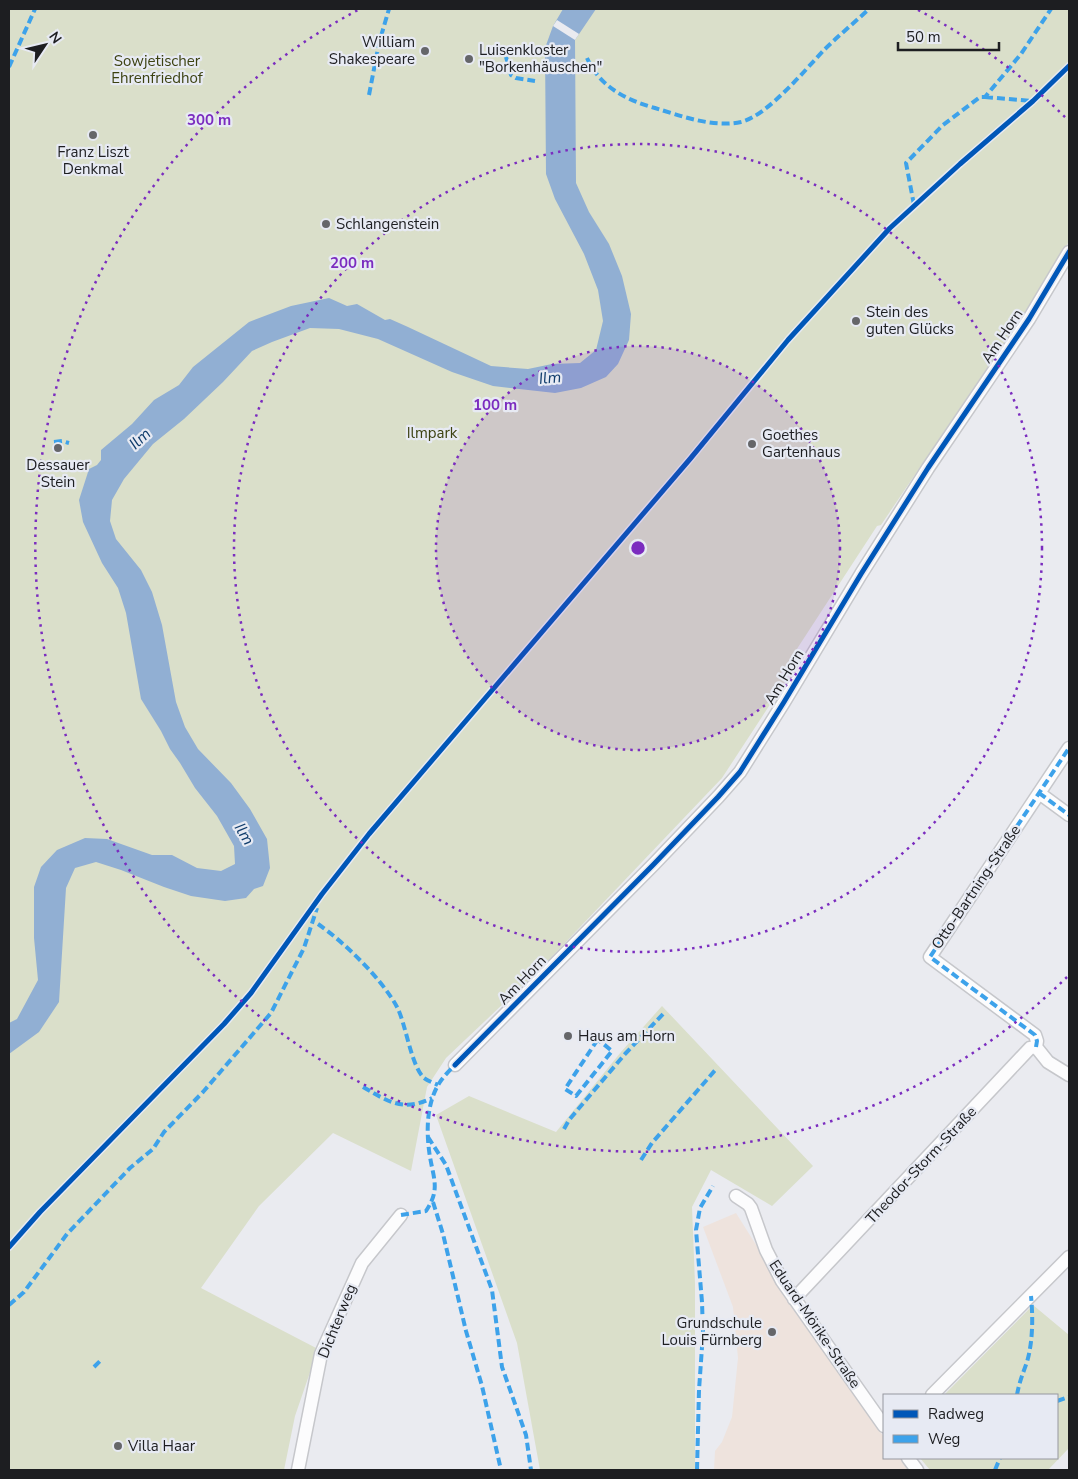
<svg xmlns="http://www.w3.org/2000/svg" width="1078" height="1479" viewBox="0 0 1078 1479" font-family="'Nunito Sans',sans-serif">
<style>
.education{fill:#eee3dd}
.green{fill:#dadfca}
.water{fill:#91afd3}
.pier{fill:#eaebf0}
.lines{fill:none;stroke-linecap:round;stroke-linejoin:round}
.minor-casing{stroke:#c6c7cb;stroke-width:15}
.minor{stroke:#fcfcfd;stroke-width:12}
.quiet{stroke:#3da2ea;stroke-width:4;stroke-dasharray:8 4;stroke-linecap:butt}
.cycleway-casing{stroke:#e7eaf3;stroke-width:8}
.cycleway{stroke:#0057b8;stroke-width:5}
.ring{fill:none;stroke:#7b2cbf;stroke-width:2.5;stroke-dasharray:2.5 5}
.poi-dot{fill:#656669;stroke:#e7eaf3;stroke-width:2}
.labels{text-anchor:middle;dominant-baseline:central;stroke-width:4.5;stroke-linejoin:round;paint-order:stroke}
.poi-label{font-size:15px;fill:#1d1e21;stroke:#e7eaf3;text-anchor:start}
.park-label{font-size:15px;fill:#3c4211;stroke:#e7eaf3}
.street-label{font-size:15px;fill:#1d1e21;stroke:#e7eaf3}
.water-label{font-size:16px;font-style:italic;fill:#113d6c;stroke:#e7eaf3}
.centre{fill:#7b2cbf;stroke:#e7eaf3;stroke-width:2.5}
.ring-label{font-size:15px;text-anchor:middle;font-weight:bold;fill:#7b2cbf;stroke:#e7eaf3;stroke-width:4.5;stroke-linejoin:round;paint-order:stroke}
</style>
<rect width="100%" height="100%" fill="#eaebf0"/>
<path class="education" d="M736,1213L758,1248L795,1312L884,1437V1458H900L910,1470H714L715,1451L722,1442L732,1417L738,1358L733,1307L703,1227Z"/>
<path class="green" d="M9,9H1069V241L1053,270L881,525L877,526L778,678L786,680L722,778L542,967L446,1058L427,1087L411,1171L333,1133L259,1206L201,1288L318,1349L295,1416L284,1470H9Z
M662,1006L813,1166L772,1206L711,1170L692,1207L695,1284V1470H540L517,1343L436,1115L469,1096L556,1132L621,1052Z
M1033,1305L1069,1335V1448L1048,1470H930L920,1458H1057V1395H944Z"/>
<path class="water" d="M563,9H596L575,40L576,183L589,212L609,244L622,276L631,314L629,340L618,364L606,377L581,388L555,393L493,386L452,372L378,339L339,329L310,328L272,342L252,351L223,382L184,419L153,444L124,479L112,500L110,521L116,539L141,570L152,592L162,625L176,702L185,727L198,749L231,783L250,809L267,839L270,868L263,886L254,889L246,898L225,901L191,896L164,887L121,870L96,862L75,868L66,888L59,1002L39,1032L9,1054V1023L17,1019L38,980L34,938V887L41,867L57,850L85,838L107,839L152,855H172L197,868L221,871L235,864L234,846L217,816L195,788L180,763L170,749L161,731L141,699L126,613L118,588L102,563L83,522L79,500L89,469L97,465L101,460V450L132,424L154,400L179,385L193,367L249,322L291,306L329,298L347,306L357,304L385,320L390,319L408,327L491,366L528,369L552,364L580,363L596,350L603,321L598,290L584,254L555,199L546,174L545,48L553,26Z"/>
<path class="pier" d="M557,20L579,34L575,40L553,26Z"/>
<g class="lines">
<g class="minor-casing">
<path id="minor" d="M1039,793L1069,815
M1036,1047L1037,1041L1035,1035L930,957L1069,748
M455,1065L653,865L718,797L740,772L784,702L861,574L928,468L1029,319L1069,252
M736,1196L748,1204L751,1208L766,1250L782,1281L884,1426
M794,1299L1030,1048L1036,1047L1048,1062L1069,1075
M932,1395L1069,1257
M908,1458L917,1470
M298,1470L321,1354L362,1263L401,1215"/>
</g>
<use href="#minor" class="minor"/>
<path class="quiet" d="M506,57L511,75L516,78L535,81
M587,58C600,87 626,100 655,108C681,116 713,128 741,122C767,116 805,70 824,50C838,36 854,23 869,9
M9,67L35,9
M369,95L379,43L389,9
M985,97L1033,101
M914,205L906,163L943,125L980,97H985L1021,54L1051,9
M54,442L62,441L69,443
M1039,793L1069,815
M318,924C344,942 382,979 397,1007C406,1024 411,1066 424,1078C428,1081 434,1083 438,1085
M595,1037L612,1051L576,1096L565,1089L598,1039
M1036,1047L1037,1041L1035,1035L930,957L1069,748
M363,1087C389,1102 403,1112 432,1098
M564,1129L569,1120L625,1054L664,1013
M428,1137L446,1165L492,1290L502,1367L526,1435L531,1470
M641,1160L652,1143L717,1068
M433,1202L443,1234L466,1331L482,1386L501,1470
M401,1215L426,1211C440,1190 434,1180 430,1157C426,1133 426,1103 440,1082C444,1076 450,1070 455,1065
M9,1305L24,1292L67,1234L130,1168L153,1149L164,1132L203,1092L271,1013L304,948L317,908
M94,1367L100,1361
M1017,1395C1019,1383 1023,1373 1027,1362C1033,1341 1033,1317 1031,1296
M1057,1401L1069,1397
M697,1470L699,1390L703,1333L702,1302L696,1230L700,1208L713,1186
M995,1470L1000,1458"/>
<g class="cycleway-casing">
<path id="cycleway" d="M455,1065L653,865L718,797L740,772L784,702L861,574L928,468L1029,319L1069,252
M9,1247L40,1212L224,1024L251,993L322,894L369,834L690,459L788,340L890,228L960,164L1033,101L1069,66"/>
</g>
<use href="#cycleway" class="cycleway"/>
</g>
<circle cx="638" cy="548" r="202" fill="#7b2cbf" fill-opacity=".12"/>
<g class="ring">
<circle cx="638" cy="548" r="202"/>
<circle cx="638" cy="548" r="404"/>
<path d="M1067 977A606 606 0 1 1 358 10M918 10A606 606 0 0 1 1067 119"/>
</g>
<g class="poi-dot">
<circle cx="425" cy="51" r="5"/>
<circle cx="469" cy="59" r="5"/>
<circle cx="93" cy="135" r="5"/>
<circle cx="326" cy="224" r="5"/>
<circle cx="856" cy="321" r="5"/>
<circle cx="752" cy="444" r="5"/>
<circle cx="58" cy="448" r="5"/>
<circle cx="568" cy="1036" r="5"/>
<circle cx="772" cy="1332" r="5"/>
<circle cx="118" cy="1446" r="5"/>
</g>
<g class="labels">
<g class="poi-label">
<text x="415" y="42" text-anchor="end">William<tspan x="415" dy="17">Shakespeare</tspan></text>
<text x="479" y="50">Luisenkloster<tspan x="479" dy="17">"Borkenhäuschen"</tspan></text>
<text x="93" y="152" text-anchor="middle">Franz Liszt<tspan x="93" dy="17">Denkmal</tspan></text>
<text x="336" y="224">Schlangenstein</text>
<text x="866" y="312">Stein des<tspan x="866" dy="17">guten Glücks</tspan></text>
<text x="762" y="435">Goethes<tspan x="762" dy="17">Gartenhaus</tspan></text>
<text x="58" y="465" text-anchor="middle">Dessauer<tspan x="58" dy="17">Stein</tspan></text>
<text x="578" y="1036">Haus am Horn</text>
<text x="762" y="1323" text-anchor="end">Grundschule<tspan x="762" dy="17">Louis Fürnberg</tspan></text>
<text x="128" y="1446">Villa Haar</text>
</g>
<g class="park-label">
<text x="157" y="61">Sowjetischer<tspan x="157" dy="17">Ehrenfriedhof</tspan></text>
<text x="432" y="433">Ilmpark</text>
</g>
<g class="street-label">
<text transform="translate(1002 336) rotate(-56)">Am Horn</text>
<text transform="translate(784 677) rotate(-59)">Am Horn</text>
<text transform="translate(976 887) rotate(-56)">Otto-Bartning-Straße</text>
<text transform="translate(522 980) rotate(-46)">Am Horn</text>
<text transform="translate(921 1165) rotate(-47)">Theodor-Storm-Straße</text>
<text transform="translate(337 1321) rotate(-68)">Dichterweg</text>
<text transform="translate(815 1324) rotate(56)">Eduard-Mörike-Straße</text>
</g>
<g class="water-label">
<text transform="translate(550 378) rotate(-5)">Ilm</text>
<text transform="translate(140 439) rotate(-43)">Ilm</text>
<text transform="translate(244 834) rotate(59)">Ilm</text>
</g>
</g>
<circle cx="638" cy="548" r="8" class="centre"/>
<g class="ring-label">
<text x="209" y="125">300 m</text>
<text x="352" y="268">200 m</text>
<text x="495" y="410">100 m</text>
</g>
<rect width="1078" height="1479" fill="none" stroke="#1d1e21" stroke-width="20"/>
<rect x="883" y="1394" width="175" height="65" fill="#e7eaf3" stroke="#96989f"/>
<rect x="893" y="1410" width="25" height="8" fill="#0057b8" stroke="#96989f"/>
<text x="928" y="1419" font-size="15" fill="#1d1e21">Radweg</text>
<rect x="893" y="1435" width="25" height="8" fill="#3da2ea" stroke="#96989f"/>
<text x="928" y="1444" font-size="15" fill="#1d1e21">Weg</text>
<g transform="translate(45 45) rotate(55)" stroke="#e7eaf3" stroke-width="4" paint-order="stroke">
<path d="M0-4L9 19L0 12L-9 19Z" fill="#1d1e21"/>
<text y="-8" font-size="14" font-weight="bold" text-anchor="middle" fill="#1d1e21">N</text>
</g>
<path d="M898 42v8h101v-8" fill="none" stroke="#1d1e21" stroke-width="2.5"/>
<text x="906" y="42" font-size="15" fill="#1d1e21" stroke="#e7eaf3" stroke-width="4" paint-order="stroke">50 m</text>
</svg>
